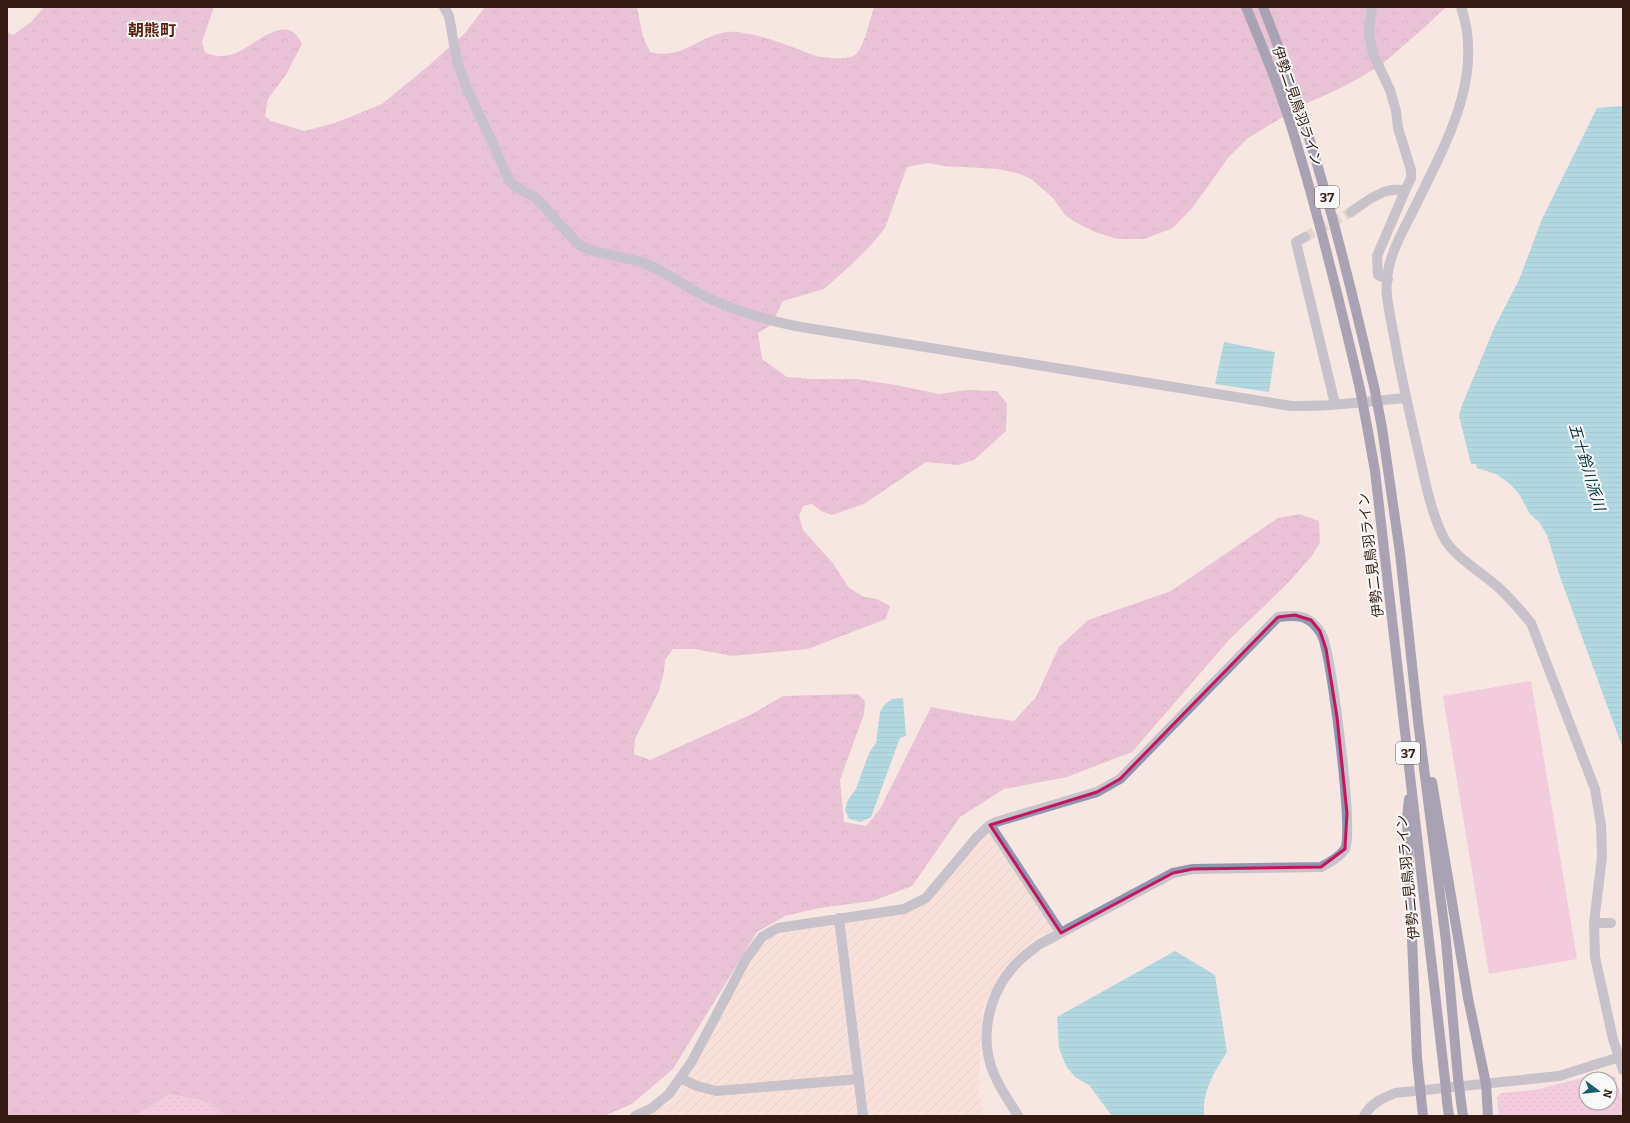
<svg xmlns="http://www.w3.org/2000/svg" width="1630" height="1123" viewBox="0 0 1630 1123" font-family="Bitter,'Noto Sans JP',serif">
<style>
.industrial{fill:url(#industrial-furrows)}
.green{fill:url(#green-dots);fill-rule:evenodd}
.forest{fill:url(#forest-crowns)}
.pitch{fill:#eda8d8}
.water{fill:url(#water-rules)}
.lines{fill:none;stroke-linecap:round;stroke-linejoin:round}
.minor-tunnel{stroke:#cfbeb8;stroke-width:10;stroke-dasharray:10 5;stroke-linecap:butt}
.minor{stroke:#9195af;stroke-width:10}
.major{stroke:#4a4f7b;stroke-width:10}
.major-bridge{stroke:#4a4f7b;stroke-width:10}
.marked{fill:none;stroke:#c2185b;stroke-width:3;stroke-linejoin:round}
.labels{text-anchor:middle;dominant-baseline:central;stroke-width:4;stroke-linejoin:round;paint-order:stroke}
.shield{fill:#f8f8f8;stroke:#6e5d57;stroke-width:1}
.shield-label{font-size:13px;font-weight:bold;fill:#331a12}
.street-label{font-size:14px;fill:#331a12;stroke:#f8f8f8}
.water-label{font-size:15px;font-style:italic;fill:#00333f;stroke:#f8f8f8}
.quarter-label{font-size:16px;font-weight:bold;fill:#592210;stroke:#f8f8f8}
</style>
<defs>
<pattern id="industrial-furrows" width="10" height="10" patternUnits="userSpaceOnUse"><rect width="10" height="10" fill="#fadad0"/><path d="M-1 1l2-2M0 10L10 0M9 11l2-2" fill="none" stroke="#d7bab2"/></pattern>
<pattern id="green-dots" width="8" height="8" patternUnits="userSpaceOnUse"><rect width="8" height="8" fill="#eda8d8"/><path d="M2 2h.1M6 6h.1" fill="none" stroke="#cc90b8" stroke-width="1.8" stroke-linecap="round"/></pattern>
<pattern id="forest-crowns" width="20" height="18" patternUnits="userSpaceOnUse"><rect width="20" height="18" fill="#db96c7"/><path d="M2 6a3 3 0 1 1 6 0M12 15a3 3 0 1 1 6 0" fill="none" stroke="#b27aa0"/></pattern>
<pattern id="water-rules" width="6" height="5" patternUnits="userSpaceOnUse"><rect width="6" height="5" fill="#5dc5e1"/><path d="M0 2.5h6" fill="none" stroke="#51a9c0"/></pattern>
</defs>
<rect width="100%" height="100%" fill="#f6e7e2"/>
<path class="industrial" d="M991,832L1053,930L1028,944L999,975L982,1010L979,1095L985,1116H645L662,1108L678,1094L694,1070L749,959L760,946L772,937L788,929L901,915L924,905L938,892L977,842Z"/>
<path class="green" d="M1601,1073L1615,1077L1623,1101V1116H1499L1497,1097L1501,1093L1535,1090ZM1586,1079H1610V1103H1586Z
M169,1094L208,1102L225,1116H136Z"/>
<path class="forest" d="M44,7H214L202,42L205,52C215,57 225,57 236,53C256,45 287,10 302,44L287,73L268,99L265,116L271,121L304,131L335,123L382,104L427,67L465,33L485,7H637L643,37L650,52C684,62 706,28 737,32C757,34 776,41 795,48C804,51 813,56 821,57C830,58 847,60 855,55C864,48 870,19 874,7H1446L1426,26L1380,66L1345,86L1301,106L1248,138L1228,158L1193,207L1173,228L1144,239H1117L1095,232L1075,222L1065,215L1053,198L1031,179L1020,174L998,169L944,166L928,163L907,167L885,228L871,245L851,265L824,289L783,301L771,325L758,333L762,359L787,377L813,379H856L896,385L939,394L967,390L997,391L1007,404L1006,431L974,460L958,465L926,462L864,504L832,515L821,511L812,504L803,506L799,516L803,530L832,562L849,588L864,597L877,599L890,606L886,619L808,649L732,656L695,649H673L665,660L664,672L659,691L635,739L634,754L650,760L752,714L783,696L858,694L865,701L864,714L840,780L844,822L866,826L880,809L931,707L973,715L1014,721L1036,697L1059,647L1088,620L1171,591L1278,518L1299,514L1319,521L1320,543L1310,558L1289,582L1229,640L1132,752L1067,777L1004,789L960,817L912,886L873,901L819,908L785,916L757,932L673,1069L632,1104L604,1116H225L208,1102L169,1094L136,1116H7V32L13,35L31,22Z"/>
<path class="pitch" d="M1531,681L1577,959L1489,974L1443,696Z"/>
<path class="water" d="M1623,106V749L1559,574L1547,535L1539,522L1530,514L1519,494L1510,484L1496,474L1477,468L1476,464H1471L1459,416L1462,405L1495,326L1519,280L1542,219L1597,108Z
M1224,342L1275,352L1269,392L1215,384Z
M903,698L906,736L900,738L871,817L861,822L849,819L845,810L848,800L856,789L869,753L876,743L880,712L884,705L892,699Z
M1175,951L1215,975L1227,1052C1214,1072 1202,1092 1204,1116H1112L1089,1085L1075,1077L1066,1066L1059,1048L1057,1017Z"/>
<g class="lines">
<path class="minor-tunnel" d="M1305,237L1351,212"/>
<path class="minor" d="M444,7L449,16L457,61L467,89L490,137L507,176L512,184L518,188L536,198L579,245C599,256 622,255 644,263C666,272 686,287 708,298C735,310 766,320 795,326L1291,406C1329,407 1368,401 1406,398
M1461,7C1486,79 1442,150 1412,213C1403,230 1394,247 1389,266C1387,275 1386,287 1387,296C1389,313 1393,330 1396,347C1402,381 1410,415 1418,450C1425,479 1430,511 1444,538C1454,557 1483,573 1499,588C1511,599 1521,611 1531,623L1595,789L1601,825L1602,857L1594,923L1595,957L1613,1039L1623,1070
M1351,212C1366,202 1385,185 1405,191L1411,178V170L1398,128L1396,111L1390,90L1374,56L1370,41L1369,30L1372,7
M1305,237L1296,242L1335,404
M1388,279L1378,275L1377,256L1405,191
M990,825L1061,933
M839,918L863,1116
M1594,923H1611
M680,1078L697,1086L716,1091L859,1079
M635,1116L652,1108L669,1094L691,1063L746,959L762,937L778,928L904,909L926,898L977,837L990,825L996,822L1097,792L1120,779L1278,617C1295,615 1307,614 1318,629C1322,634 1325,643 1326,649C1333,675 1354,832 1345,849C1340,857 1329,863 1321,867L1193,869L1173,873L1040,944C1032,950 1023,956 1016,964C989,992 978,1037 994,1074C1000,1089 1010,1102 1018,1116
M1364,1116C1371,1103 1383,1098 1395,1093L1559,1076L1623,1056"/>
<path class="major" d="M1246,7C1263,48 1280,89 1293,132C1319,216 1340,303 1360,389
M1263,7C1313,132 1345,260 1375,391
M1367,426L1375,471L1445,1080
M1382,428L1400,553L1418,721L1446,941L1458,1078
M1432,782L1468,998L1486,1084L1488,1116
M1409,799L1407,818L1417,1058L1423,1116
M1447,1102L1449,1116
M1461,1102L1463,1116"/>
<path class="major-bridge" d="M1360,389L1367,426
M1375,391L1382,428
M1458,1078L1461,1102
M1445,1080L1447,1102"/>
</g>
<path d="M0 0H1630V1123H0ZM1295,615L1311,620L1320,631L1326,649L1337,717L1347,813L1345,849L1321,867L1193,869L1173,873L1061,933L990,825L1097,792L1120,779L1278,617Z" fill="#f6e7e2" fill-opacity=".55" fill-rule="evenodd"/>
<path class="marked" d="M1295,615L1311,620L1320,631L1326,649L1337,717L1347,813L1345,849L1321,867L1193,869L1173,873L1061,933L990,825L1097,792L1120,779L1278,617Z"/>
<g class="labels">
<g class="shield">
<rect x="1315" y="186" width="24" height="22" rx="3"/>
<rect x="1396" y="742" width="24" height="22" rx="3"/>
</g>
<g class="shield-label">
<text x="1327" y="197">37</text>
<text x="1408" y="753">37</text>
</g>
<g class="street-label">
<text transform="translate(1297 106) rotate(71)">伊勢二見鳥羽ライン</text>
<text transform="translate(1371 555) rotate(-97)">伊勢二見鳥羽ライン</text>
<text transform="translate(1408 877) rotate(-96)">伊勢二見鳥羽ライン</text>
</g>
<g class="water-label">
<text transform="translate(1587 467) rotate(73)">五十鈴川派川</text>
</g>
<g class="quarter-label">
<text x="152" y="30">朝熊町</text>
</g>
</g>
<rect width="1630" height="1123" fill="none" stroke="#331a12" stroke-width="16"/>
<g transform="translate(1598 1091) rotate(105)"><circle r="19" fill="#f8f8f8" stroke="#a99f9c"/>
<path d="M0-3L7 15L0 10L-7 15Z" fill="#195f70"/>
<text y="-6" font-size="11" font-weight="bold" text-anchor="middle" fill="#331a12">N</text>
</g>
</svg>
